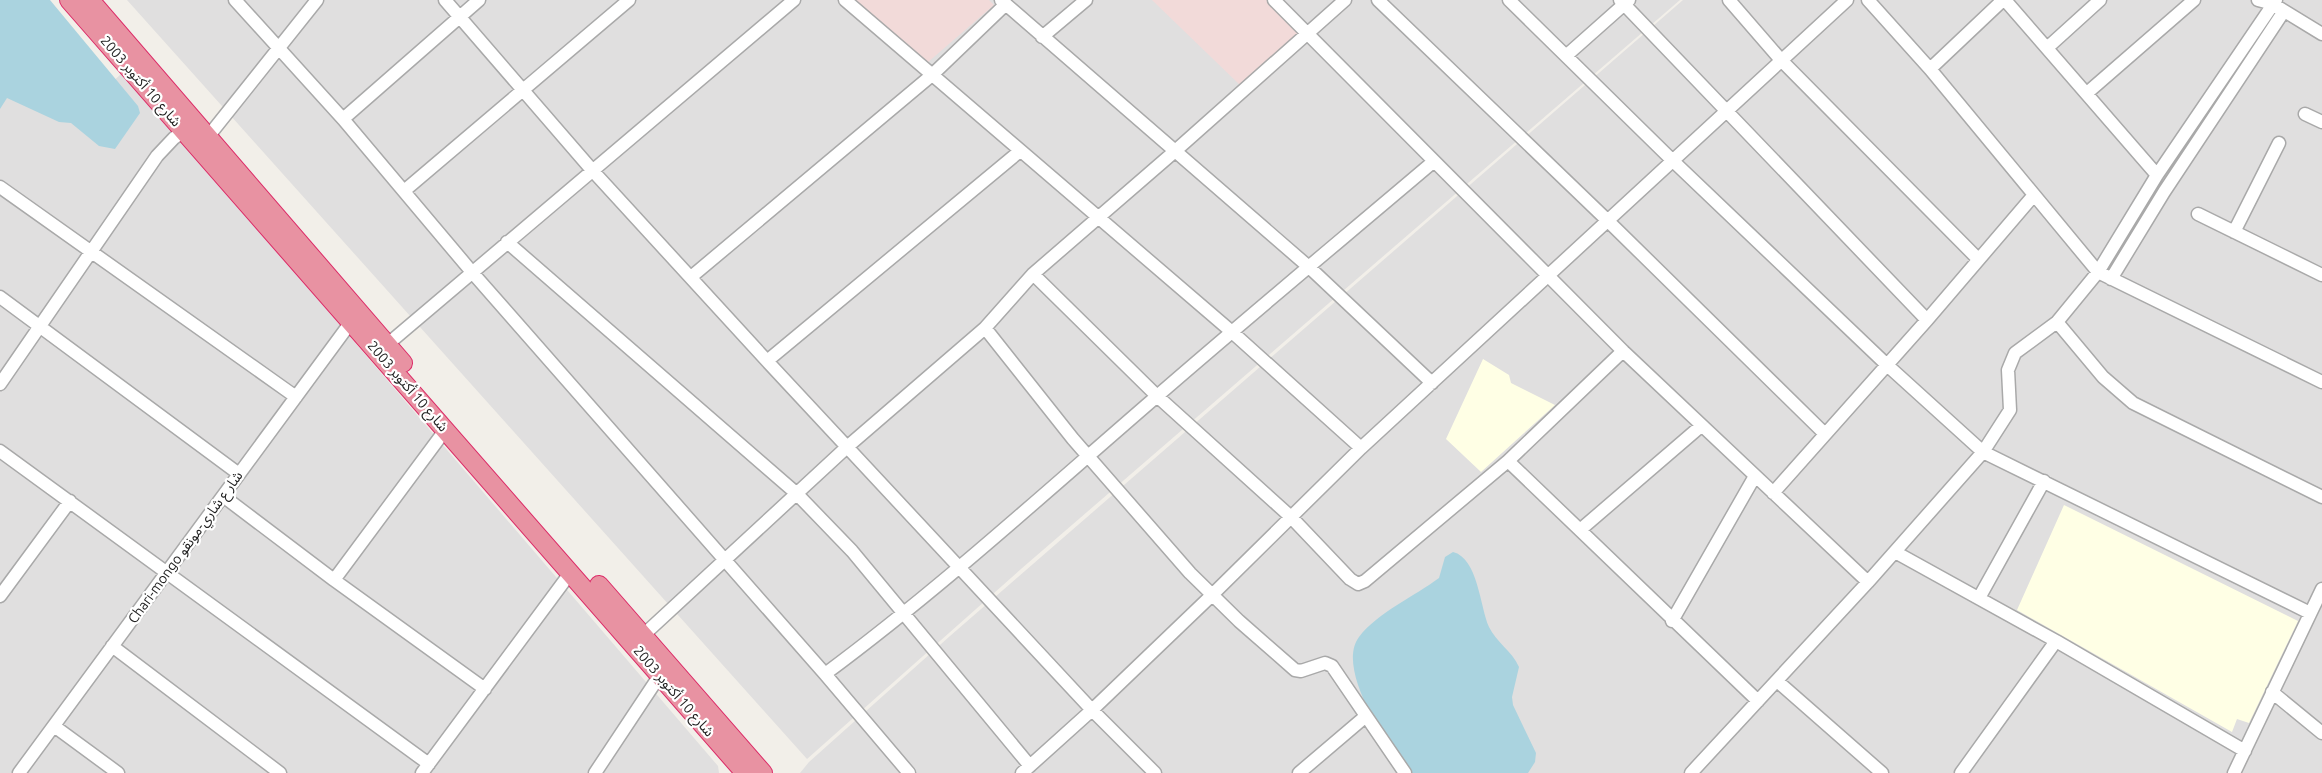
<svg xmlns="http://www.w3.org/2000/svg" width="2322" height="773" viewBox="0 0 2322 773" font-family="Ubuntu,'Noto Sans Arabic',sans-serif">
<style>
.residential{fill:#e0dfdf}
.commercial{fill:#f2dad9}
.education{fill:#ffffe5}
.water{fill:#aad3df}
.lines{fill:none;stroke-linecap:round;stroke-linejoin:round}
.minor-casing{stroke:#a9a9a9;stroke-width:15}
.highway-casing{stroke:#dc2a67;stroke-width:20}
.minor{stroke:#fff;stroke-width:12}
.highway{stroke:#e892a2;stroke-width:18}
.labels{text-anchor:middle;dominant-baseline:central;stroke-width:4.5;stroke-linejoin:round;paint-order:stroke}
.street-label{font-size:14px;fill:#222;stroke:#fff}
</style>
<rect width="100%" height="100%" fill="#f2efe9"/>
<path class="residential" d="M127,0H1680L1021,569L807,759Z
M1683,0H2322V773H800L809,762L950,636Z
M123,72L718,766L719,773H0V87L78,115Z"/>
<path class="commercial" d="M855,0H989L994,5L927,63Z
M1152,0H1267L1301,33L1241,86Z"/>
<path class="education" d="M1483,359L1509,375L1511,383L1555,405L1481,472L1446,439Z
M2064,505L2298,621L2249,723L2237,719L2232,732L2017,610Z"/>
<path class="water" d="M0,0H50L138,106L140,113L115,149L99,146L71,123L59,122L7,98L0,109Z
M1453,552C1478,558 1480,607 1489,627C1496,642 1512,651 1519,667L1512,697L1513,705L1536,753L1535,762L1528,773H1407C1388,745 1335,669 1359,637C1377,613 1415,596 1439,578L1445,557Z"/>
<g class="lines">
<g class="minor-casing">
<path id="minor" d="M235,0L343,119L471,271L825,674L909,773
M445,0L592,170L767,361L1092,710L1155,773
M845,0L1232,332L1361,448
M1001,0L1310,268L1432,383
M1274,0L1623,351L1868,582
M1378,0L1607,220L1825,434
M1509,0L1672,160L1887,365L1983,452L2310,613
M1620,0L1927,320
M1729,0L1781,60L1978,259
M1868,0L1930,69L2098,272L2322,382
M2005,0L2157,175
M2258,0L2273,4L2322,34
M1042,37L1086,0
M2047,48L2100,0
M1567,55L1629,0
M1930,69L2003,0
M2087,93L2194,0
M2305,114L2322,122
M343,119L479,0
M203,143L317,0
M0,187L296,397
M404,191L629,0
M2198,214L2322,275
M2234,232L2279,143
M507,242L796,493L852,551L1030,766
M1033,274L1157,396L1291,517L1350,579L1358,584L1365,581L1508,461
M691,277L932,75L1006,4
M2111,279L2164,192L2284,11
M0,297L239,474
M2057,322L2103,377L2133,403L2322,497
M985,328L1073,439L1190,573L1239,621L1295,670L1301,671L1325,663L1332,666L1405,773
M382,349L794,0
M1623,351L1508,461L1758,701
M767,361L1020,151
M0,384L157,156L174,138L189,128
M0,451L429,764
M1773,493L1927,320L2034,195
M223,496L334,580L485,689
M1580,530L1701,426
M1895,552L2056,641L2245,751
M334,580L446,429
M0,596L70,501
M1979,598L2044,481
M1672,621L1755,476
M637,641L847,447L985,328L1033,274L1174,152L1345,0
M112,646L280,773
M825,674C941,588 1047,491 1156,397C1248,317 1341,240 1433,162
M1777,681L1882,773
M2272,692L2322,733
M54,726L118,773
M19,773L351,322
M422,773L571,572
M595,773L660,675
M1022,773L1092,710L1211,596L1361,448L1847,0
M1299,773L1366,716
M1691,773L1868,582L1983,452L2010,410L2008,370L2015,353L2057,322L2098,272L2157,175L2276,0
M1961,773L2056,641
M2234,773L2322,589"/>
</g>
<g class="highway-casing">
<path id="highway" d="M69,0L745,773
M90,0L403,363
M599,585L763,773"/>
</g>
<use href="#minor" class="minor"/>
<use href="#highway" class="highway"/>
</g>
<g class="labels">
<g class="street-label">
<text transform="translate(141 81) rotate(49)">شارع 10 أكتوبر 2003</text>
<text transform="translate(408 386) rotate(49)">شارع 10 أكتوبر 2003</text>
<text transform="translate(185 547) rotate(-54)">Chari-mongo شار ع شاري-مونقو</text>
<text transform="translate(674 691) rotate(49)">شارع 10 أكتوبر 2003</text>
</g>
</g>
</svg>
